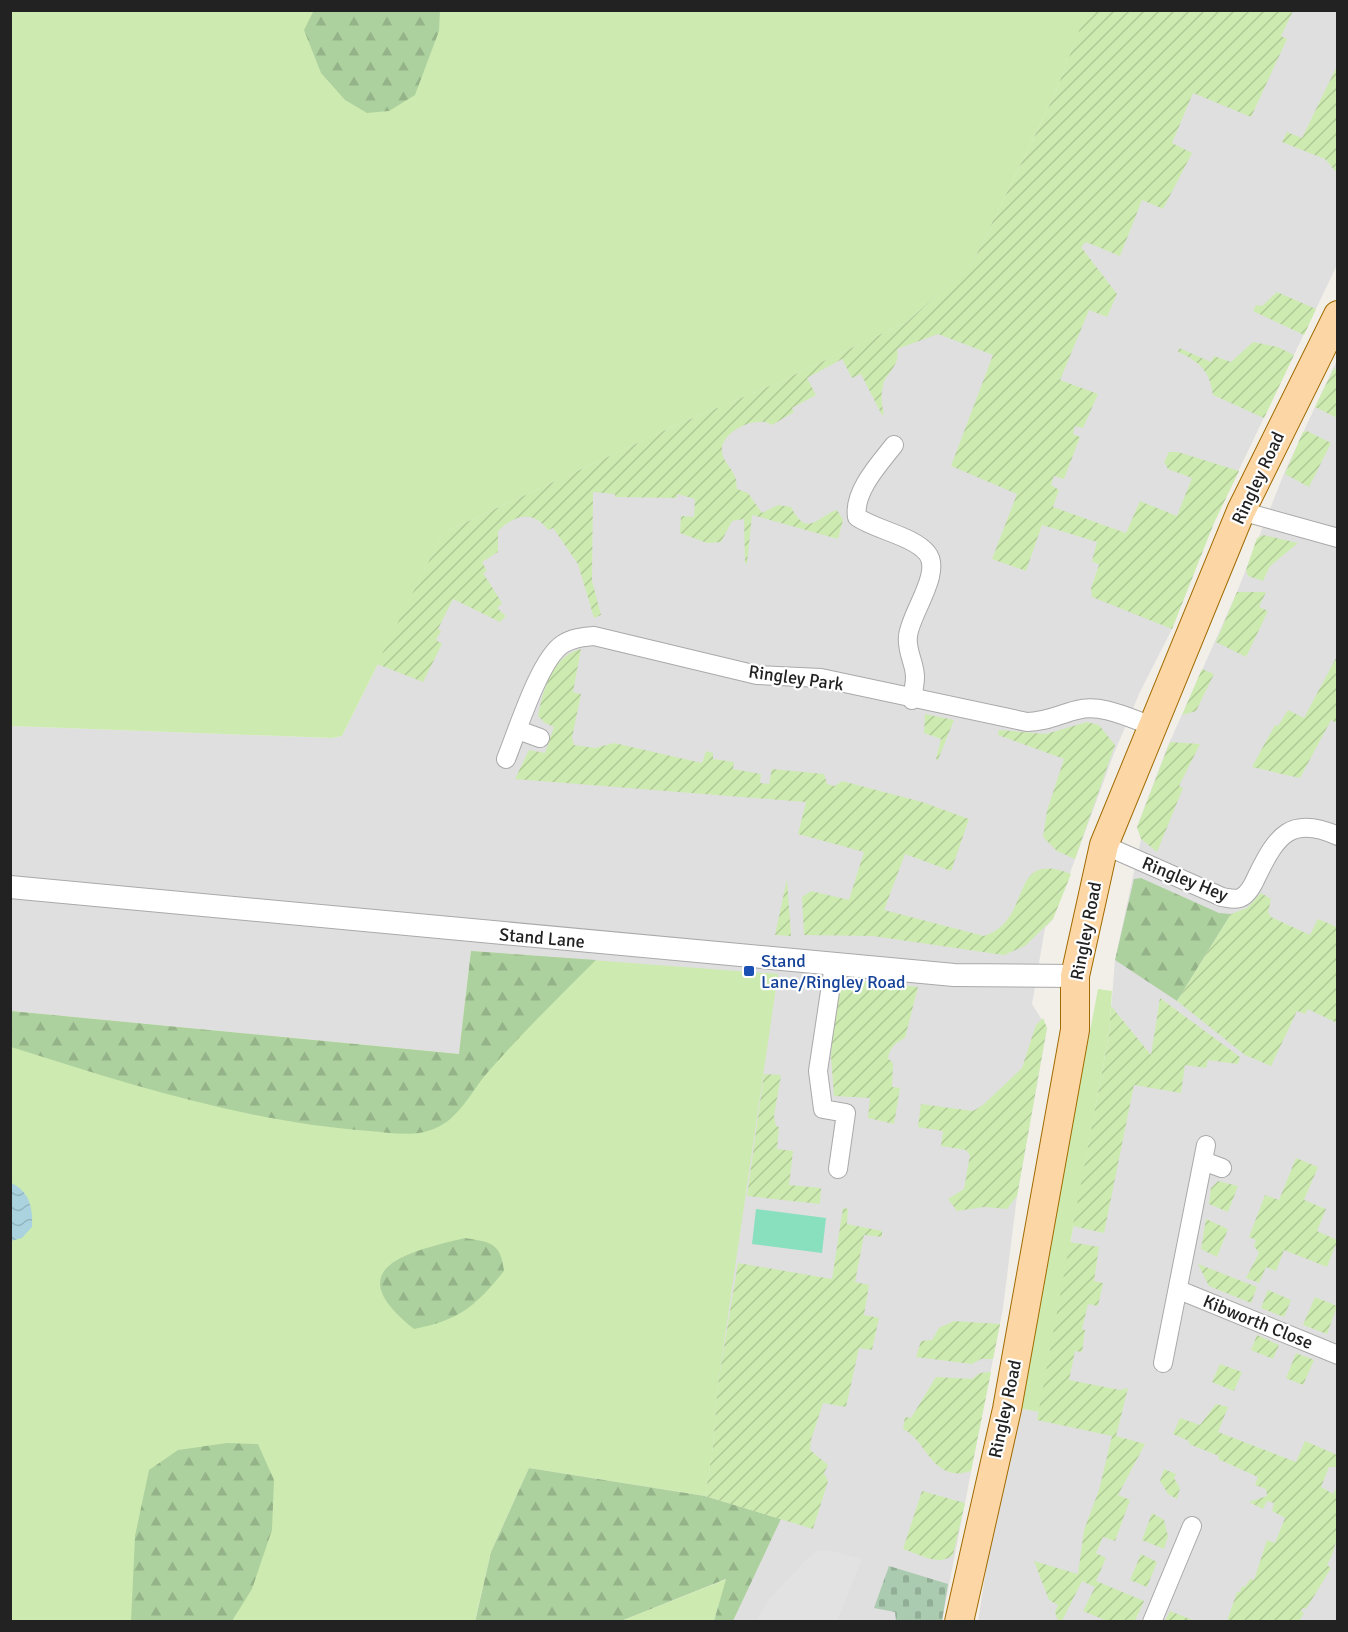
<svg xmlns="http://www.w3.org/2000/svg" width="1348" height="1632" viewBox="0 0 1348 1632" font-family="Signika,sans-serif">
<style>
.residential{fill:#e0dfdf}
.grass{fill:#cdebb0}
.forest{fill:url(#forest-firs)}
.cemetery{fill:url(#cemetery-stones)}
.garden{fill:url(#garden-furrows)}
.pitch{fill:#88e0be}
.parking{fill:#e2e2e2}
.water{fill:url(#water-waves)}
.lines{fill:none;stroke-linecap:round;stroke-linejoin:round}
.minor-casing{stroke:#a9a9a9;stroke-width:20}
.tertiary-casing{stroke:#a9a9a9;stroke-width:24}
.primary-casing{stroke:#a06b00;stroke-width:30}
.minor{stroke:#fff;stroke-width:18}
.tertiary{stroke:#fff;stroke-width:22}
.primary{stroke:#fcd6a4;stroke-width:28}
.transit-dot{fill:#1a4fb4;stroke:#fff;stroke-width:2}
.labels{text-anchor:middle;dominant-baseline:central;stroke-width:4.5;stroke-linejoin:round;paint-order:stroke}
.street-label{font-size:18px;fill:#222;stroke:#fff}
.transit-label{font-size:18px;fill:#164399;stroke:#fff;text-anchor:start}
</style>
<defs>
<pattern id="forest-firs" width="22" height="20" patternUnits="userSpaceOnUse" patternTransform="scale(1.5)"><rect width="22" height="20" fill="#add19e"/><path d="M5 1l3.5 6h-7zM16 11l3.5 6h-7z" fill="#95b388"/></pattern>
<pattern id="cemetery-stones" width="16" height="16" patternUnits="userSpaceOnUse" patternTransform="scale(1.5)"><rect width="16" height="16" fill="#aacbaf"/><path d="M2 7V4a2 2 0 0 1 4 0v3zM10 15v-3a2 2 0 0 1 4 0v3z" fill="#92ae96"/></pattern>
<pattern id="garden-furrows" width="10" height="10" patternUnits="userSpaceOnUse" patternTransform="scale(1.5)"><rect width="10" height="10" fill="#cdebb0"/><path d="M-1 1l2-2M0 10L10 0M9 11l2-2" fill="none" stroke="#b0c997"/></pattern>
<pattern id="water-waves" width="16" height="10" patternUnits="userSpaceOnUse" patternTransform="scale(1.5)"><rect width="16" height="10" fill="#aad3df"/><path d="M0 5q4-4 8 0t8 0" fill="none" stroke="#92b5bf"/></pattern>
</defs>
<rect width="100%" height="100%" fill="#f2efe9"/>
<path class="residential" d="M1087,11H1337V265L1214,522L1172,629L1139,694L1113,756L1053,919L1045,928L1032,1004L1047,1028L1017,1196L1003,1308L942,1621H733L781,1519L705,1496L713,1447L718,1384L471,951L460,1054L11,1011V726L332,738L342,736L443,533L681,423L777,383L907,322L1002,207L1055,94Z
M1337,360V1621L978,1622L989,1550L1018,1408L1039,1412L1109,1035L1115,960L1141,839L1137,827L1167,748L1237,592L1285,471Z"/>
<path class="grass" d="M11,11H1087L1055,94L973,262L907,322L777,383L681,423L443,533L342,736L332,738L11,726Z
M471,951L778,974L718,1384L713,1447L705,1496L529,1468L491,1552L475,1621H11L10,1011L459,1054Z
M1098,989L1112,991L1109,1034L1039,1412L1018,1408Z
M727,1579L714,1621H621Z"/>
<path class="forest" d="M318,10L440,11L439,31L415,95L389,111L367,113L345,100L321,73L304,30L313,12Z
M1141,878L1219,913L1231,914L1177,1001L1115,960L1134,879Z
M471,951L596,960C559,997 522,1033 488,1072C473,1089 461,1115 440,1126C419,1138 392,1133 369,1131C246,1122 128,1084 11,1047V1011L459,1054Z
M465,1238C491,1242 501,1243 504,1271C475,1307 459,1320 414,1329C337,1268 407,1252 465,1238Z
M227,1443L258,1444L274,1480L272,1530L252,1589L232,1621H131L135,1536L149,1470L178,1450Z
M529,1468L705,1496L781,1519L733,1621H714L726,1579L621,1621L475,1622L491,1552Z"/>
<path class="cemetery" d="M889,1566L948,1584L942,1621H896L895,1612L874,1608Z"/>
<path class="garden" d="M1087,10L1293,11L1281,36L1287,39L1251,117L1193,93L1172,143L1192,153L1163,209L1142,200L1120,256L1086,242L1081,247L1117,294L1107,317L1089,310L1060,380L1098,394L1083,428L1075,426L1073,434L1080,437L1064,479L1054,476L1051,485L1059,490L1053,507L1126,533L1140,501L1177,516L1192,478L1168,469L1164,462L1169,452H1178L1239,471L1214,523L1172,629L1092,597L1091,588L1099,565L1092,561L1097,542L1042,525L1026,571L992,559L1017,494L951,466L993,355L938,334L897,349C901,366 885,374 883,385C881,395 881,404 884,414L882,415L861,374L852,378L842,359L807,378L816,395L792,408L794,412L772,425C757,414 720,432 722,451C722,462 734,469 736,480C737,483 736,486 737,489L748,493L762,513L778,505L791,507C808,540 818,515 837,510L843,520L838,539L752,515L747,564L745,563L744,519L732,521L721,542L707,543L680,533L681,516L694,517L695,499L677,494V498L615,497V494L593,492L592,581L601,615L594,618L578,564L553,528L548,530C532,509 515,515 498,531V552L482,562L487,571L483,573L502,603L497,608L506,616L500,622L453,599L438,629L441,631L436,640L442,644L423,682L377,664L443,533L681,423L777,383L907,322L973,262L1055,94Z
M1337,66H1338L1337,173L1325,159L1282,142L1287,132L1302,138Z
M1277,292L1316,309L1304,335L1253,311L1256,305L1262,306Z
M1253,342L1278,347L1294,355L1264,418L1213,395C1210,371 1199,361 1178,352L1179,348L1211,362L1214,356L1231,362Z
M1334,368L1337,370V418L1315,407Z
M1307,431L1331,443L1309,487L1285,474L1303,432Z
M1263,535L1298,543L1270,566L1263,581L1248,576L1246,570L1257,538Z
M1237,592H1266L1259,607L1268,611L1246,657L1216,642Z
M581,649L573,692L581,694L572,738L574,745L595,748L614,743L702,763L706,751L713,753V759L734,762L733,769L761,774L760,783L769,784L772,769L824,774L827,784L835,786L842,781L922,802L969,819L951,871L905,854L884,910L984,936C1035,920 1006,848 1071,874L1053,919L1025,946L1004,955L873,936L804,935L802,897L811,891L849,900L864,852L798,834L806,802L515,779L529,750L545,753L554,727L545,723L538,716C543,690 552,656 581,649Z
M1337,656V723L1331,720L1300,778L1252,767L1275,725L1278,726L1288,710L1304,718Z
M1202,669L1214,674L1196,711L1182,715Z
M925,714L954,720L938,760L936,759L941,739L924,733Z
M1087,722L1099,725L1115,745L1075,859L1057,851L1043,837L1047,811L1064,759L998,735L999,730L1046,734Z
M1170,742L1200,744L1179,786L1183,788L1157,852L1141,839L1137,827Z
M787,879L791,936L775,935Z
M1261,893L1271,899L1268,912L1271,917L1310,935L1318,919L1337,927V1023L1308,1009L1305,1014L1297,1011L1271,1066L1245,1055L1177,1001L1231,914L1247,908Z
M837,978L918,987L905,1038C895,1043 890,1047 888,1058L893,1063L892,1087L900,1088L894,1124L868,1118L870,1098L834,1096L831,1056Z
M1160,998L1240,1057L1238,1064L1208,1060L1206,1068L1185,1065L1181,1093L1134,1085L1104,1233L1073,1226L1109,1035L1111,1006L1151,1055Z
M1043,1018L1047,1028L1017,1196L1007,1209L984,1207L957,1211L948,1199L964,1189L970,1155L966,1150L941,1146L943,1131L918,1127L921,1104L973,1111L983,1105L1022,1068L1036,1025Z
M764,1074L781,1075L774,1116L776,1126L779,1127L777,1149L793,1151L789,1185L821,1188L820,1204L747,1196Z
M1296,1158L1318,1167L1304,1200L1326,1209L1317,1231L1337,1240V1247L1335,1246L1327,1267L1284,1250L1276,1271L1266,1267L1259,1283L1246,1278L1259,1253L1254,1246L1256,1240L1249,1237L1265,1195L1279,1200Z
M1218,1181L1238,1186L1228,1212L1209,1204L1211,1188Z
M843,1208L848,1209L847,1224L882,1231V1237L864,1235L855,1282L869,1285L864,1315L879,1318L872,1350L859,1348L846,1407L823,1403L811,1440L810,1450L828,1465L824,1473L828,1481L813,1529L705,1496L713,1447L718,1384L738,1263L832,1279Z
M1206,1219L1228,1229L1217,1257L1201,1249Z
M1070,1242L1099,1247L1094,1281L1103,1283L1098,1306L1088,1304L1082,1329L1085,1330L1082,1352L1075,1351L1069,1380L1120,1390L1128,1388L1116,1436L1145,1444L1118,1495L1130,1500L1115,1541L1103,1537L1096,1553L1106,1558L1096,1581L1144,1601L1135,1621H1107L1083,1611L1095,1587L1082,1581L1062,1621H1058L1055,1612L1058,1605L1049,1600L1034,1561L1078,1574L1084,1530L1099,1490L1112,1436L1037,1420Z
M1198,1264L1257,1287L1251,1303L1209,1286Z
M1268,1290L1291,1300L1284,1317L1261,1308Z
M1315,1297L1337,1306L1327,1334L1303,1325Z
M954,1321L1000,1324L993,1359H981L972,1364L916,1357L921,1341L932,1340L939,1328Z
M1257,1335L1279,1345L1273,1359L1251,1350Z
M1296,1353L1314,1360L1303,1385L1286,1378Z
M1220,1364L1242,1372L1234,1391L1212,1382Z
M991,1372L971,1471C932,1484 927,1440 903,1429L905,1417L911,1418L936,1377L972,1379L980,1373Z
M1216,1404L1228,1407L1218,1432L1296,1462L1305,1441L1337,1455V1467H1329L1321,1487L1333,1494L1337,1486C1338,1518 1342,1538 1327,1565L1331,1568L1306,1609L1303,1608L1301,1611L1304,1613L1299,1621H1227L1237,1592H1240L1242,1586L1245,1587L1250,1579L1254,1580L1267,1540L1275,1543L1285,1518L1272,1511L1274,1503L1267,1501L1263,1509L1249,1502L1267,1496L1266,1489L1255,1485L1258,1477L1218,1459L1219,1456L1189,1444V1441L1173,1434L1180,1418L1200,1425Z
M1164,1469L1176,1474L1174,1478L1180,1488L1177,1499L1168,1494L1160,1481Z
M922,1491L965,1503L953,1555C939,1567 919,1554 903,1549Z
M1152,1513L1164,1520L1168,1536L1164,1549L1142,1540Z
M1141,1554L1157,1562L1147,1587L1130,1580Z
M1170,1611L1195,1621H1165Z"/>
<path class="pitch" d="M756,1209L826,1218L822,1253L752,1244Z"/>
<path class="parking" d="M827,1550L862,1559L837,1621H756L768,1600L807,1559L817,1551Z"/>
<path class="water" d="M11,1183C29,1191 33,1207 32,1227L22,1238L11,1241Z"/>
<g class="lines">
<g class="minor-casing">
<path id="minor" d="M894,445C879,464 853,492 857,517C876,530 913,536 927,553C943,572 910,614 908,636C906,651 915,663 915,677C915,684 913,692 912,700
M1241,511L1338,538
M518,730L540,738
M506,759C517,732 540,658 563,644C572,638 583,637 594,636L757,675L821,678L1027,722C1046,722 1060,714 1077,710C1102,703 1131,719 1155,727
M1104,845L1222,897C1228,898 1235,900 1240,898C1248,895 1254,883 1257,876C1277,835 1291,815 1338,836
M834,965L818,1071L823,1109L846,1113L838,1169
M1203,1161L1222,1168
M1179,1290L1338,1355
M1163,1363L1206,1145
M1152,1622L1192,1526"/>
</g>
<g class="tertiary-casing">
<path id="tertiary" d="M10,887L954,975L1075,976"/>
</g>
<g class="primary-casing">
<path id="primary" d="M959,1622L1007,1409L1075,1030V976L1104,845L1241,511L1338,315"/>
</g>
<use href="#minor" class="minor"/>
<use href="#tertiary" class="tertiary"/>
<use href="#primary" class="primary"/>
</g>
<rect class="transit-dot" x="743" y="965" width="12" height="12" rx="3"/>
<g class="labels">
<g class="street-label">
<text transform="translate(1258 478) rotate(-65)">Ringley Road</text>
<text transform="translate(796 678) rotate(8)">Ringley Park</text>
<text transform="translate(1185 879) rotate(22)">Ringley Hey</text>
<text transform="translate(1086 931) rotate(-79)">Ringley Road</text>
<text transform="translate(542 938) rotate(5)">Stand Lane</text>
<text transform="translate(1258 1322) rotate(22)">Kibworth Close</text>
<text transform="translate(1005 1409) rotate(-78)">Ringley Road</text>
</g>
<g class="transit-label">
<text x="761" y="961">Stand<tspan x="761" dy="21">Lane/Ringley Road</tspan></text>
</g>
</g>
<rect width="1348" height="1632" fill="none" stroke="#222222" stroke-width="24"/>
</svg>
